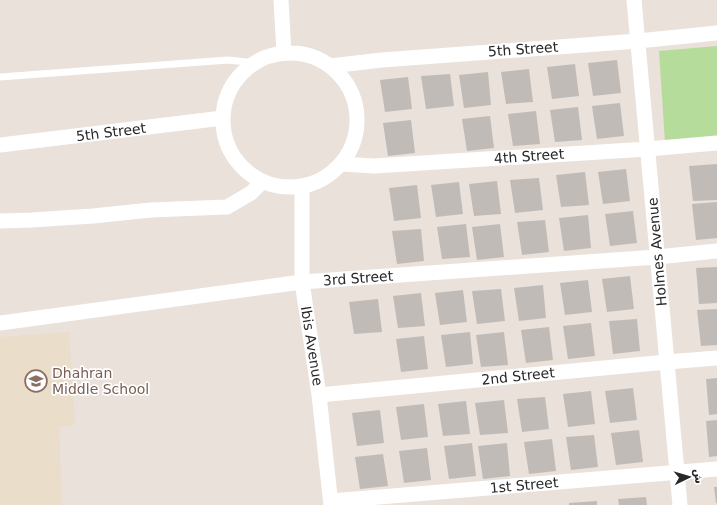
<svg xmlns="http://www.w3.org/2000/svg" width="717" height="505" viewBox="0 0 717 505" font-family="'DejaVu Sans',Cairo,sans-serif">
<style>
.education{fill:#eaddca}
.green{fill:#b6dc9b}
.building{fill:#c1bbb7}
.lines{fill:none;stroke-linecap:round;stroke-linejoin:round}
.service{stroke:#fff;stroke-width:7}
.minor{stroke:#fff;stroke-width:15}
.labels{text-anchor:middle;dominant-baseline:central;stroke-width:3.5;stroke-linejoin:round;paint-order:stroke}
.street-label{font-size:14px;fill:#282828;stroke:#fff}
.education-label{font-size:14px;fill:#785e54;stroke:#fff;text-anchor:start}
</style>
<rect width="100%" height="100%" fill="#e9e1da"/>
<path class="education" d="M69,332L75,425L59,427L62,505H0V337Z"/>
<path class="green" d="M717,46V136L665,142L659,51Z"/>
<path class="building" d="M617,60L621,93L593,96L588,63Z
M575,64L579,96L552,99L547,67Z
M529,69L533,102L506,104L501,72Z
M488,72L491,105L464,108L459,75Z
M450,74L454,106L426,109L421,76Z
M408,77L412,109L385,112L380,80Z
M620,103L624,136L597,139L592,106Z
M578,107L582,140L555,142L550,110Z
M536,111L540,144L513,146L508,114Z
M490,116L494,148L467,151L462,119Z
M411,120L415,153L388,156L383,123Z
M717,164V200L693,201L689,166Z
M626,169L630,201L603,204L598,172Z
M585,172L589,205L561,207L556,175Z
M539,178L543,210L515,213L510,180Z
M497,181L501,214L474,216L469,184Z
M459,182L463,214L436,217L431,185Z
M417,185L421,218L394,221L389,188Z
M717,202V238L696,240L692,204Z
M633,211L637,243L610,246L605,214Z
M588,215L591,248L564,251L559,218Z
M545,220L549,252L522,255L517,222Z
M466,224L470,257L442,259L437,227Z
M500,224L504,257L477,260L472,227Z
M421,229L424,261L397,264L392,231Z
M717,267V303L699,304L696,268Z
M630,276L634,309L607,312L602,279Z
M588,280L592,312L565,315L560,283Z
M543,285L546,318L519,321L514,288Z
M501,289L505,321L477,324L472,291Z
M463,290L467,322L440,325L435,293Z
M421,293L425,326L398,328L393,296Z
M378,299L382,332L354,334L349,302Z
M717,309V345L701,346L697,310Z
M637,319L640,351L613,354L609,321Z
M591,323L595,356L568,359L563,326Z
M549,327L553,360L526,363L521,330Z
M470,332L473,364L446,367L441,335Z
M504,332L508,365L481,367L476,335Z
M424,336L428,369L401,372L396,339Z
M717,378V414L709,415L706,379Z
M633,388L637,420L610,423L605,391Z
M591,391L595,424L568,427L563,394Z
M545,397L549,429L522,432L517,399Z
M504,400L508,433L480,435L475,403Z
M466,401L470,434L443,436L438,404Z
M424,404L428,437L401,440L396,407Z
M380,410L384,443L357,446L352,413Z
M717,420V456L709,457L706,421Z
M639,430L643,462L616,465L611,433Z
M594,435L598,467L571,470L566,437Z
M552,439L556,471L529,474L524,442Z
M472,443L476,476L449,479L444,446Z
M507,443L510,476L483,479L478,446Z
M427,448L431,480L404,483L399,451Z
M383,454L388,486L360,489L355,457Z
M714,487H717V503H716Z
M646,497L647,505H619L618,499Z
M597,501V505H569V503Z"/>
<g class="lines">
<path class="service" d="M0,77L228,60L255,63L249,67"/>
<path class="minor" d="M281,0L284,53
M634,0L680,505
M223 120a67 67 0 1 1 134 0a67 67 0 1 1-134 0Z
M330,66L382,60L638,41L717,33
M0,145L223,118
M342,164L374,166L648,149L717,143
M302,187V282L319,395L331,505
M0,221L32,220L93,216L151,210L227,207L251,193L262,182
M0,323L302,282L657,257L717,251
M319,395L667,362L717,358
M331,501L717,469"/>
</g>
<defs>
<g id="school-ring" transform="scale(1.15)"><circle r="9.5" fill="#fff" stroke="#8d6e63" stroke-width="1.5"/><path d="M0-5L7-2L0 1L-7-2ZM-4 1L0 2.5L4 1V4Q0 6-4 4Z" fill="#8d6e63"/></g>
</defs>
<g fill-rule="evenodd">
<use href="#school-ring" x="36" y="381"/>
</g>
<g class="labels">
<g class="street-label">
<text transform="translate(523 49) rotate(-4)">5th Street</text>
<text transform="translate(111 132) rotate(-7)">5th Street</text>
<text transform="translate(529 156) rotate(-4)">4th Street</text>
<text transform="translate(657 252) rotate(-95)">Holmes Avenue</text>
<text transform="translate(358 278) rotate(-4)">3rd Street</text>
<text transform="translate(312 346) rotate(81)">Ibis Avenue</text>
<text transform="translate(518 376) rotate(-6)">2nd Street</text>
<text transform="translate(524 485) rotate(-5)">1st Street</text>
</g>
<g class="education-label">
<text x="52" y="373">Dhahran<tspan x="52" dy="16">Middle School</tspan></text>
</g>
</g>
<g transform="translate(689 477) rotate(85)" stroke="#ffffff" stroke-width="3" paint-order="stroke">
<path d="M0-3L7 15L0 10L-7 15Z" fill="#282828"/>
<text y="-6" font-size="11" font-weight="bold" text-anchor="middle" fill="#282828">ش</text>
</g>
</svg>
